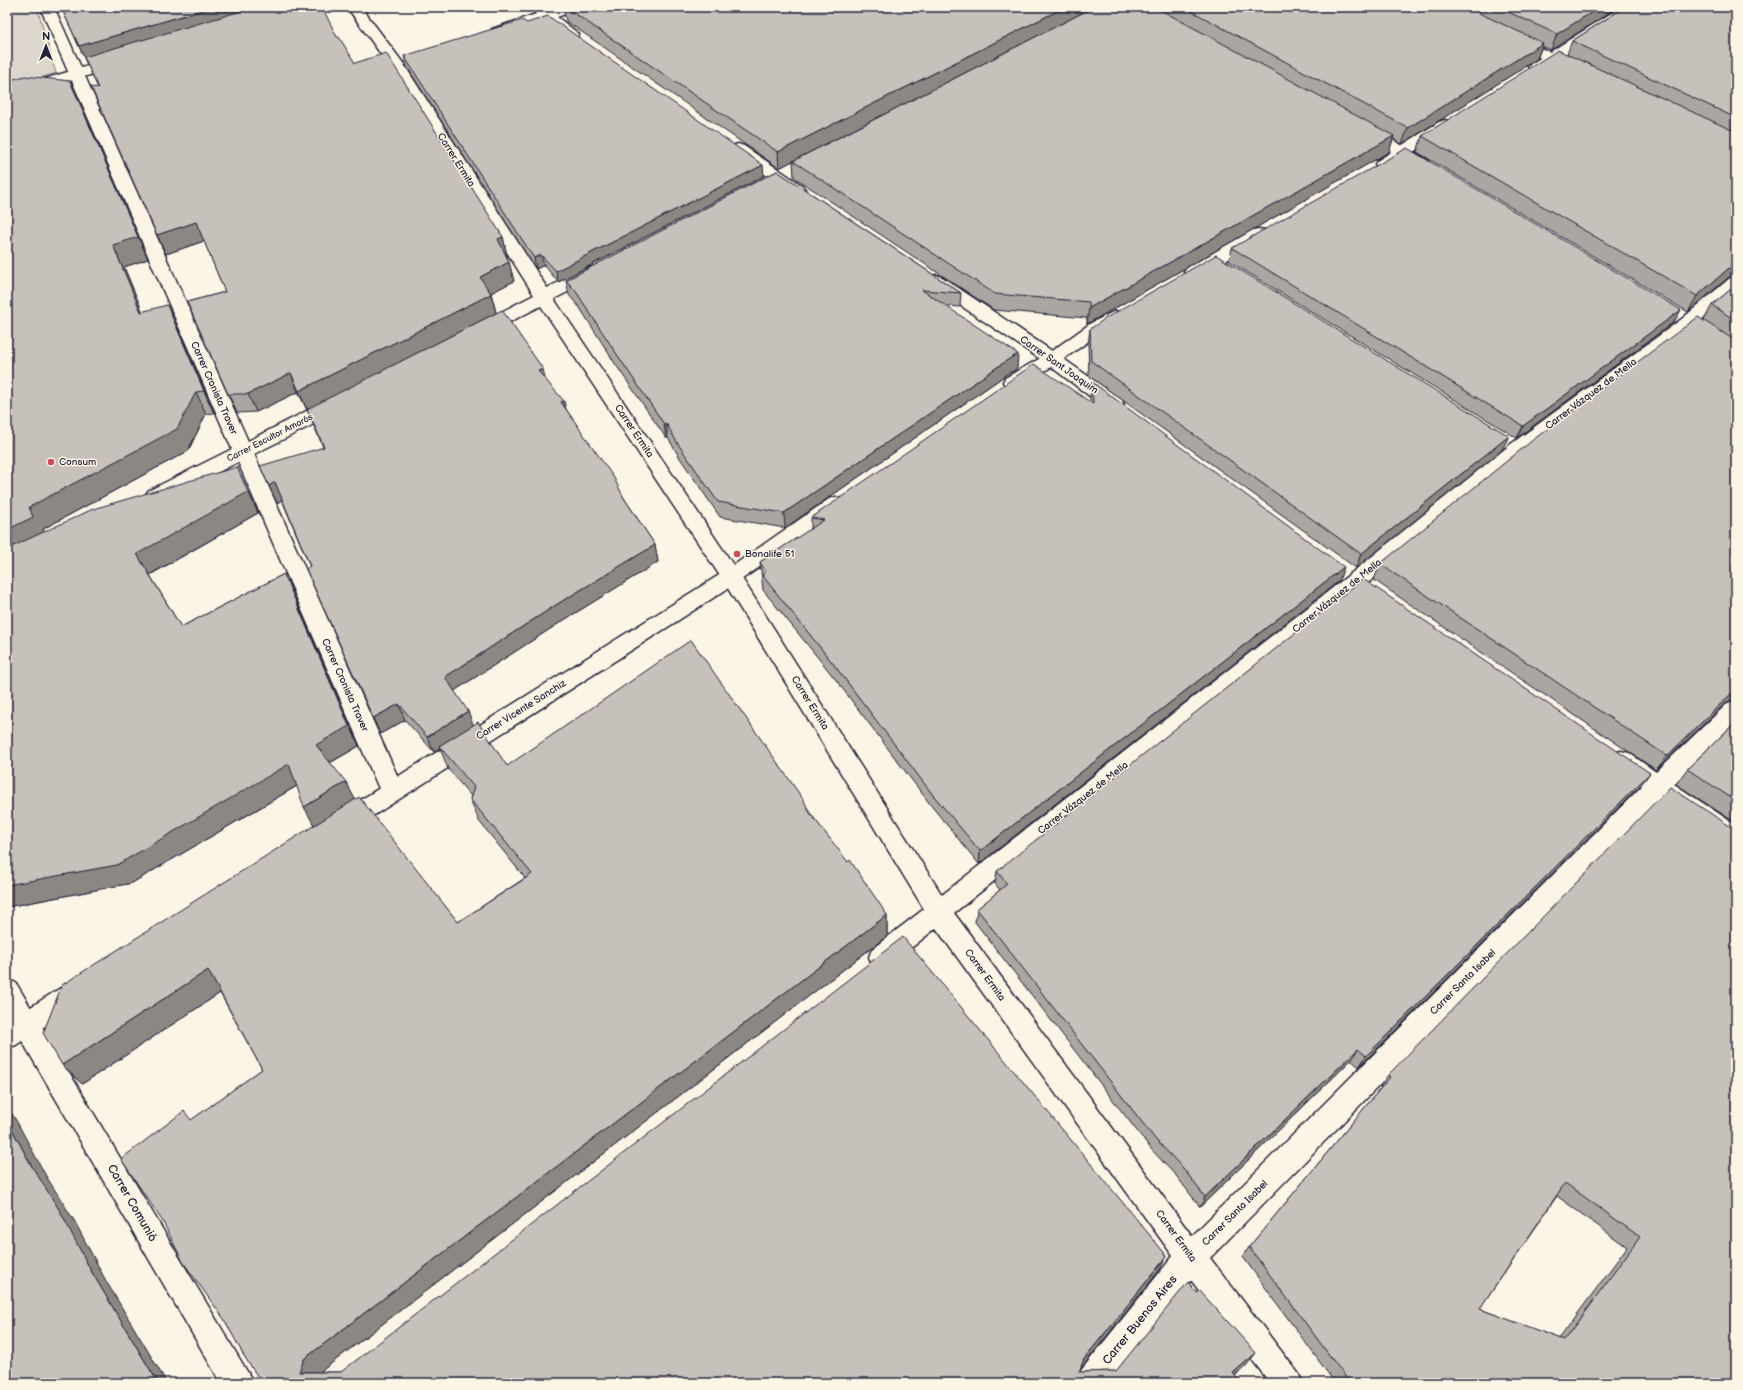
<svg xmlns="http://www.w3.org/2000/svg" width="1743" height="1390" viewBox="0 0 1743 1390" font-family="'Balsamiq Sans',sans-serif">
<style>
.green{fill:#dcd6cc;stroke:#7f7c84}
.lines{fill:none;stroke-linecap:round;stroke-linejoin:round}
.street-casing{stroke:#22223b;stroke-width:3}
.secondary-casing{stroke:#22223b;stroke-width:3}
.street{fill:#fcf5e5;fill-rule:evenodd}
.secondary{fill:#fcf5e5;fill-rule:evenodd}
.wall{fill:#aaa6a1;stroke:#22223b;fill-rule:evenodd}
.shaded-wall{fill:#8b8783;stroke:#22223b}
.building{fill:#c6c1bb;stroke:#22223b;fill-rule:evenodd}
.poi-dot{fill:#d1495b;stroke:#fcf5e5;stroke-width:1.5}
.labels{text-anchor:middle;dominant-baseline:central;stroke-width:3;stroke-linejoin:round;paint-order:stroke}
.far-street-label{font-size:9px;fill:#22223b;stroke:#fcf5e5}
.street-label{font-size:10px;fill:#22223b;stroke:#fcf5e5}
.poi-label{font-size:10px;fill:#22223b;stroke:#fcf5e5;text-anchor:start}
.near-street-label{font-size:12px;fill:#22223b;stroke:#fcf5e5}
</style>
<rect width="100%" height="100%" fill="#fcf5e5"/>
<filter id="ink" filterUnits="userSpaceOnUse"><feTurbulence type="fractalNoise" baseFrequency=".025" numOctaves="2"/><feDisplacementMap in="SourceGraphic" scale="8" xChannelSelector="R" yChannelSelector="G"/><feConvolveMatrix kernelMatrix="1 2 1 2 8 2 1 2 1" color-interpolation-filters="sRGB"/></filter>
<g filter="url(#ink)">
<path class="green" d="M7,7H37L56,73L7,87Z"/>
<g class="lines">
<g class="street-casing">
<path id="street" d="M40,7H54L248,441L330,399L337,398L344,399L346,404L344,409L254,454L404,791L400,798L392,801L384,798L380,791L238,462L162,501L155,503L148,501L145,496L148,491L232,449Z
M347,7H361L403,63L547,288L587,268L593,267L599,268L602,272L599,276L554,299L738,572L942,895L1349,575L1511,444L1683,318L1730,278L1736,276V291L1695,326L1525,454L1363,587L954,913L1192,1236L1642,786L1613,767L1610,760L1613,753L1621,751L1629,753L1656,772L1728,703L1736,700V723L1674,784L1736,825V848L1728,845L1660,799L1210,1258L1298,1373L1303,1383H1270L1191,1280L1108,1383H1074L1079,1373L1173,1256L936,928L890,965L881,968L872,965L869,957L872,949L924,909L724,582L541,306L486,334L480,336L474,334L471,330L474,326L534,295L388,64Z
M530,7H545L548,10L558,7H579L577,10L557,17L579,34L577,37C565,40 554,28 544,21L497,36L492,35L490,32L492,29L536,14Z
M1512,35L1578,65L1581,68L1578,71L1573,73L1568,71L1507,42L1505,39L1507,36Z
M1365,126L1371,128L1428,160L1430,163L1428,166L1422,168L1416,166L1359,134L1357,131L1359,128Z
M738,144L744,146L803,186L805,189L803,192L797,194L791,192L732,152L730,149L732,146Z
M936,275L942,277L1058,355L1122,400L1124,405L1122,410L1115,411L1108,410L1046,363L930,285L927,281L930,277Z
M7,979L16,983L248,1373L253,1383H221L7,1015Z"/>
</g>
<g class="secondary-casing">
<path id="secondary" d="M1621,7H1638L1636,10L1541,70L1536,72L1531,70L1528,67L1531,64Z
M118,57L123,59L126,62L123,65L7,100V90Z
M1445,120L1451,122L1453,125L1451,128L1389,167L1383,169L1377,167L1375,164L1377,161L1439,122Z
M1259,229L1265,230L1267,234L1265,238L1199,276L1193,277L1187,276L1184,272L1187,268L1253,230Z
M1115,311L1121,313L1124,317L1121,321L1103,331L1058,363L1019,386L1012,388L1005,386L1003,382L1005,378L1046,355L1091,323Z
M836,497L843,499L846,504L843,509L738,582L351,830L343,833L335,830L331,823L335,816L724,572L829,499Z
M79,978L88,982L92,990L88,998L16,1045L7,1048V1022L70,982Z"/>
</g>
<use href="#street" class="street"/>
<use href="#secondary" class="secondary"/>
</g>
<path class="wall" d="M61,7L337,37L355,63L503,237L507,256L514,281L491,293L496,312L545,379L566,409L624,498L655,545L658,562L564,620L454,691L473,725L507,766L810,813L887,915V936L320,1372H341L1159,1271L1079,1372L1116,1371L1246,1366L1235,1376L262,1383L193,1119L262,1069L220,993L82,1084L62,1065L314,825L297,786L132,883L7,907V81H70L148,259L124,267L142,312L177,327L214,413L206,414L188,451L43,529L44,532L247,489L258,513L150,575L181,627L284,574L294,596L359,746L330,763L355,800L458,922L525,878L479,821L470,799L471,796L448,769L440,748L434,752L405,720L380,734L282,500L277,503L323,447L307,410L298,392L256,412L237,413L187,302L225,292L204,241L166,254L98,88Z
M563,7H1618L1551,50L1542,46L1537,59L1402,144L1393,139L1389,152L1087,324V318L994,310L794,177L793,161L1024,43L779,168L566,21Z
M1625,7H1736V275L1729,277L1688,312L1417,152L1422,136L1567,54L1572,41Z
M404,56L764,176L558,282L544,265L536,269L407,67Z
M777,171L961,293L960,307L947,306L1017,369L1007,374L785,528L720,517L680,458L668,438H666L614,362L580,308L569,295L566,280Z
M1232,248L1674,322L1517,438L1229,261Z
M1736,285V699L1727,702L1656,770L1374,580L1380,564L1704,320L1712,305Z
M1090,329L1502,450L1356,568L1089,376L1088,344Z
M1092,382L1339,581L979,864L933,808L836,680L763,590L760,562L811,529V518L1090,402V397Z
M1736,722V823L1676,784L1687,769Z
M1640,786L1359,1067L1351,1060L1200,1207L1178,1178L1151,1149L975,922L977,909L1000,890L995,884L997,871Z
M1736,830V1383H1335L1243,1257L1249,1247L1381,1088L1380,1087L1388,1075ZM1557,1196L1627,1247L1559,1339L1480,1309Z"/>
<path class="shaded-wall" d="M213,7H283L87,65L79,46Z
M1065,7H1094L779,168L778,152Z
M1600,7H1618L1551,50L1557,34Z
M1543,43L1537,59L1402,144L1408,128Z
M70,81L148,259L124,267L152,334L141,312L113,245Z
M1394,136L1389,152L1087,324L1089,308Z
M763,165L764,176L558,282L556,271Z
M196,222L204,241L166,254L157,235Z
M503,237L507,256L503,258L498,239Z
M541,255L544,265L536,269L534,258Z
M509,262L514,281L485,296L480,277Z
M1736,262V275L1729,277L1688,312L1697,296Z
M491,294L496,313L307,410L299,391Z
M167,305L177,327L214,413L204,391Z
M1681,310L1674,322L1517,438L1523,426Z
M1018,354L1017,369L1007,374L785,528L784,513L1009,359Z
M543,369L547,386L538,371Z
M291,373L298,392L256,412L248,394Z
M196,392L206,414L188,451L43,529L47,539L7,558V530L29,507Z
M564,401L568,418L561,402Z
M666,423L668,438H666L664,424Z
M1509,436L1502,450L1356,568L1361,554Z
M237,467L258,513L149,575L137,554Z
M275,482L283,499L277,503L269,486Z
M655,545L658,562L564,620L451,693L445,677L559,603Z
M1344,567L1339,581L979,864L980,851Z
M284,574L294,596L359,746L326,765L316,745Z
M1736,689V699L1727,702L1656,770L1667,756Z
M399,704L405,720L380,734L373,718Z
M468,711L474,727L439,746L440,748L434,752L427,737Z
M289,764L300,784L132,883L7,907V885Z
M1650,773L1640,786L1359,1067L1366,1056Z
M346,782L356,801L315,827L304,807Z
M887,915V936L320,1372H299L304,1359Z
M208,970L223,991L82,1084L62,1065Z
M1358,1049L1351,1060L1200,1207L1205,1197Z
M7,1106L17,1122L46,1176L75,1222L106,1281L167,1383H158L91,1271L31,1165L7,1120Z
M1167,1256L1159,1271L1078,1372L1084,1359Z
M1256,1353L1246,1366L1226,1383L1233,1373Z"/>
<path class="building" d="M61,7H213L79,46Z
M255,7H322L337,37H339L355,63L386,53L503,237L498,239L509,262L480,277L491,294L299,391L291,373L248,394H228L187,302L225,292L196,222L157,235L91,87L98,88L84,57Z
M565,7H1065L778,152Z
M1094,7H1155L1394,136L1089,308V302L995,294L793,161Z
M1184,7H1466L1543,43L1408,128Z
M1497,7H1600L1557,34Z
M1625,7H1726L1736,11V118L1572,41Z
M548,16L763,165L556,271L541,255L534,258L404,56L522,20L527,23Z
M1558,50L1736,132V262L1697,296L1422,136Z
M25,76L70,81L138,237L113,245L141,312L167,305L204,391L196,392L177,429L29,507L33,517L7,530V81Z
M1407,148L1681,310L1523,426L1232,248Z
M777,171L961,293L922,290L1018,354L1009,359L784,513L718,502L678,444L666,423L664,424L612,347L577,293L566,280Z
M1216,255L1509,436L1361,554L1091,361L1090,329L1106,318Z
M1736,285V321L1712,305Z
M502,310L543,369L538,371L564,401L561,402L614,478L624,498L655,545L559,603L445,677L468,711L427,737L399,704L373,718L306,569L310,566L275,482L269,486L260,466L324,447L307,409Z
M1698,317L1736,341V689L1667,756L1380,564L1534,439Z
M1034,364L1093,404L1092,382L1344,567L980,851L933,795L835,666L762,575L766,572L760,562L824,520L811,518Z
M237,467L248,492L137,554L181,627L284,574L349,726L316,745L346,782L304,807L289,764L117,865L7,885V549L93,509Z
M1363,579L1650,773L1366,1056L1358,1049L1205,1197L1183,1168L1155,1139L977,909L1007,884L997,871Z
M691,640L803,799L810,813L848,862L850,860L887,915L304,1359L299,1372H341L903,937L1167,1256L1084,1359L1079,1372L1116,1371L1188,1282L1197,1293L1199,1290L1256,1353L1233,1373L1241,1383H262L244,1356L224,1319L183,1262L163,1222L121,1159L184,1111L191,1120L262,1069L208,970L62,1065L43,1033L62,985L359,797L458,922L532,874L470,799L474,787L439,746L478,722L507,766Z
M1736,722V801L1687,769Z
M1670,787L1736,830V1383H1350L1249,1247L1390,1077L1388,1075ZM1565,1183L1640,1237L1564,1340L1480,1309Z
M7,1120L31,1165L60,1211L91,1271L158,1383H7Z"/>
</g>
<g class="poi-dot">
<circle cx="51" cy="462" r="4"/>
<circle cx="737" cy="554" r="4"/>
</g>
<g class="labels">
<g class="far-street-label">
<text transform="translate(270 438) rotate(-27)">Carrer Escultor Amorós</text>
</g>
<g class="street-label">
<text transform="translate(456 160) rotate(58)">Carrer Ermita</text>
<text transform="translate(1059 365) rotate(35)">Carrer Sant Joaquim</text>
<text transform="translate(214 388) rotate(66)">Carrer Cronista Traver</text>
<text transform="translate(1591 394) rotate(-37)">Carrer Vázquez de Mella</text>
<text transform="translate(634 431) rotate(56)">Carrer Ermita</text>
<text transform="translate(1337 596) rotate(-39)">Carrer Vázquez de Mella</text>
<text transform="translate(345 685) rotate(66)">Carrer Cronista Traver</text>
<text transform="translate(810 703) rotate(58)">Carrer Ermita</text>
<text transform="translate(521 710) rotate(-32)">Carrer Vicente Sanchiz</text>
<text transform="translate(1083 798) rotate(-38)">Carrer Vázquez de Mella</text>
<text transform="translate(985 975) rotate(54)">Carrer Ermita</text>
<text transform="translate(1463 982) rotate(-45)">Carrer Santa Isabel</text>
<text transform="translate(1235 1213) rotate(-45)">Carrer Santa Isabel</text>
<text transform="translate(1176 1236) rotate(54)">Carrer Ermita</text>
</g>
<g class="poi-label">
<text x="59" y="462">Consum</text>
<text x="745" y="554">Bonalife 51</text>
</g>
<g class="near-street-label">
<text transform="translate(132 1203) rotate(60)">Carrer Comunió</text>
<text transform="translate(1140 1320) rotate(-51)">Carrer Buenos Aires</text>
</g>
</g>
<rect width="1743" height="1390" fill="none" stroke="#fcf5e5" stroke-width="24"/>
<rect x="12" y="12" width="1719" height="1366" fill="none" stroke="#22223b" stroke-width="1.5" filter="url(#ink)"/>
<g transform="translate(46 46)" stroke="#fcf5e5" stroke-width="3" paint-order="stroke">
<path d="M0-3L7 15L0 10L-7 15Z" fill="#22223b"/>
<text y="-6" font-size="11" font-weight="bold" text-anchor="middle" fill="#22223b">N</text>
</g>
</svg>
